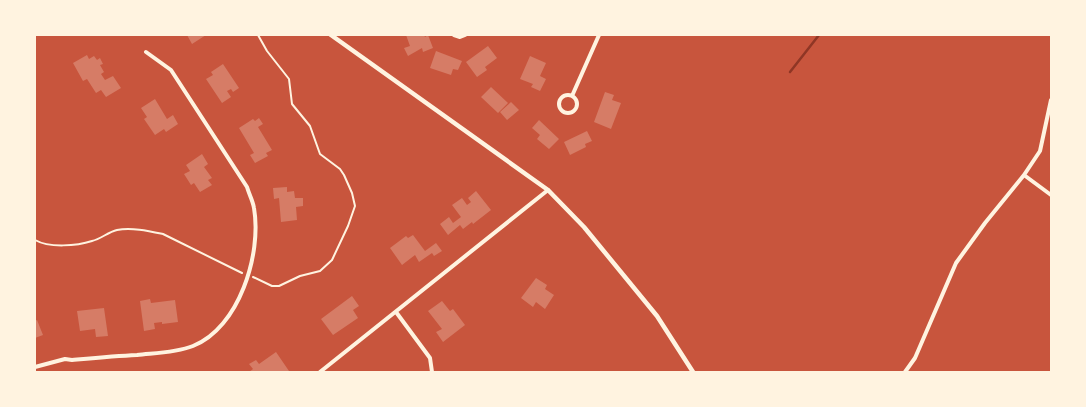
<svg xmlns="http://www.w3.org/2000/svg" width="1086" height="407" viewBox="0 0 1086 407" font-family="Barlow,sans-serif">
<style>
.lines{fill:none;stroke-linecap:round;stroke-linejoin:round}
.stream{stroke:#8f3625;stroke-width:2.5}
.building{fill:#d67c66}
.service{stroke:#fff3e0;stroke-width:2}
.minor{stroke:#fff3e0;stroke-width:4}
.tertiary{stroke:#fff3e0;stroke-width:4.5}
</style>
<rect width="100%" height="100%" fill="#c8553d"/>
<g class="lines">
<path class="stream" d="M790,72L819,35"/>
</g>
<path class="building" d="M187,35H206L192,44Z
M406,35H424L425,37L428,35L433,48L423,52L422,48L408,56L404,48L410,46Z
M488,46L497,58L485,67L487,70L477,77L466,62Z
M436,51L462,61L458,70L453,69L451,75L430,68Z
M87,55L89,59L94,56L97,60L100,58L103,64L100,65L104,72L101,74L105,80L113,76L121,88L106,97L101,90L96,93L87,79L83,81L73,63Z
M530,56L546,63L540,76L546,79L540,91L531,87L533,84L520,79Z
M223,64L239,88L233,92L231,89L227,91L231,97L222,103L206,79L213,75L211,72Z
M491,87L508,103L498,113L481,97Z
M605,92L614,95L612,100L621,103L611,129L594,122Z
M155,99L167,119L173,115L178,124L166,132L164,129L155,135L144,119L147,117L141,108Z
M511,102L519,110L507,120L500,112Z
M259,118L263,124L258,127L272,150L266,153L268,156L255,163L250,155L254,153L239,128L253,119L255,121Z
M539,120L559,139L549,149L537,139L540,135L532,128Z
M587,131L592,141L585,144L586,147L570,155L564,142Z
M202,154L208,164L204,167L212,178L208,180L212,185L200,192L194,183L191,185L184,174L190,171L186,165Z
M287,187V192L294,191L295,198H303V206L296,207L297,220L281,222L279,198L274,199L273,188Z
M476,191L491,210L473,224L472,222L463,229L460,225L448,235L440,224L449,217L453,223L461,217L452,205L462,198L467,205L471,202L468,198Z
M413,235L425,251L436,243L442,251L434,256L432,253L419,262L415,255L402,265L390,248L406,236L408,238Z
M536,278L547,285L545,289L554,295L545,309L536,302L533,307L521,298Z
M352,296L359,306L353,310L358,318L333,335L321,319Z
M150,299L151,303L175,300L178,322L162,324V322L154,323L155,329L144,331L140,301Z
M442,301L450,311L453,309L465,325L443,342L436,332L442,329L428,311Z
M104,308L108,336L96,337L95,329L80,331L77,311Z
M37,320L43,335L35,338V321Z
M276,352L289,371L249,372L253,369L249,364L256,360L259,364Z"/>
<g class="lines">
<path class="service" d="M35,240C49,248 77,246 92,241C101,239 108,232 117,230C131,227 149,231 163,234L242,273
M253,277L272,286H279L300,276L320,271L332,260L348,226L355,206L352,193L344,175L340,169L320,154L310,126L292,104L289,79L267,51L258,35"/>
<path class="minor" d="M454,35L460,37L465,35
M559 104a9 9 0 1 1 18 0a9 9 0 1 1-18 0Z
M572,96L599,35
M1024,175L1051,195
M396,312L430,358L432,372
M35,367L65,359L72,360C94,358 115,356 137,355C155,353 175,353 193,346C239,328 262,254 254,208C253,201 249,194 247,187L171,70L146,52
M320,372L548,190
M905,372L915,358L956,263L985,223L1024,175L1040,151L1051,100"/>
<path class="tertiary" d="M331,35L548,190L584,227L657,316L693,372"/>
</g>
<rect width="1086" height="407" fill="none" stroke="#fff3e0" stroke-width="72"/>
</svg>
